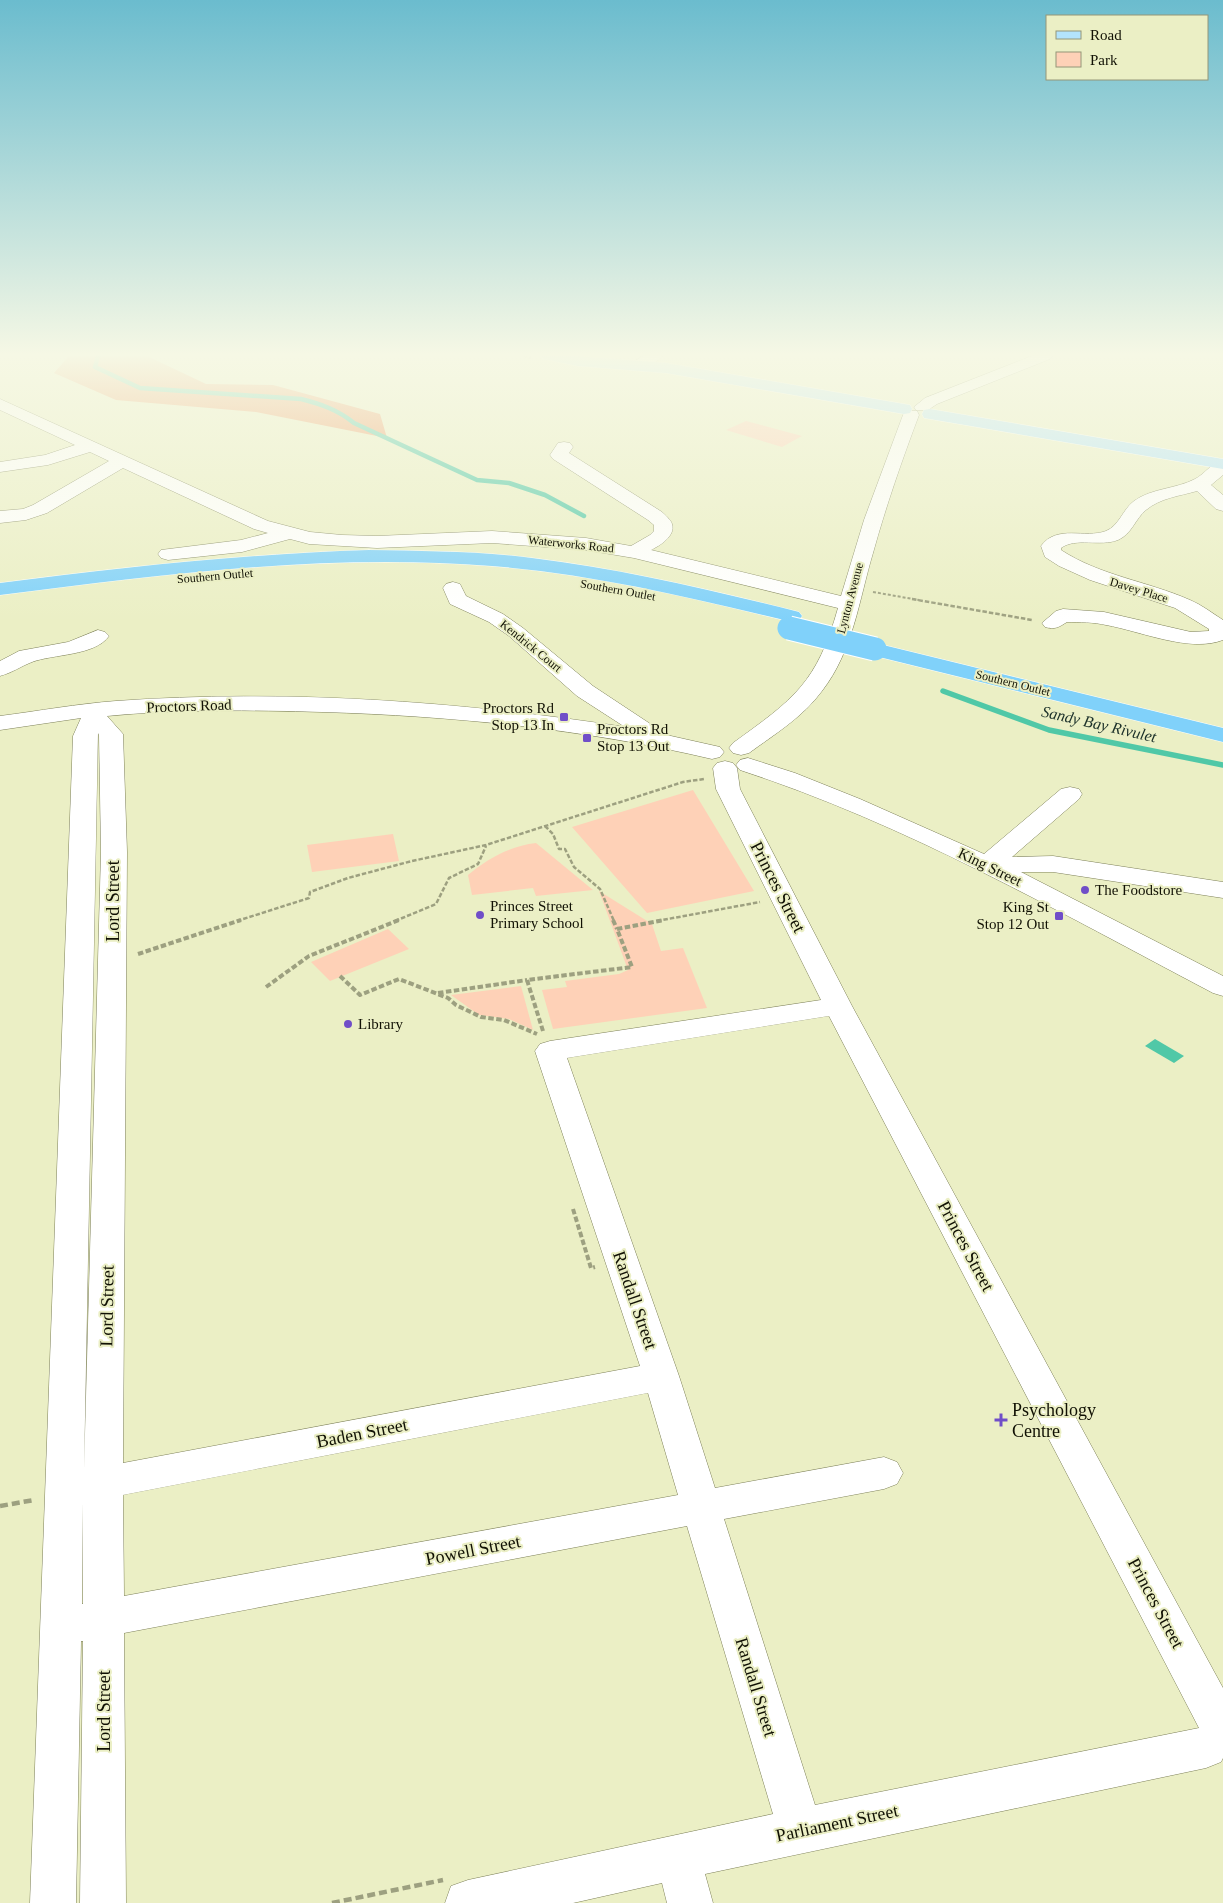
<svg xmlns="http://www.w3.org/2000/svg" width="1223" height="1903" viewBox="0 0 1223 1903" font-family="Georgia,serif">
<style>
.green{fill:#fed1b7}
.forest{fill:#ef9e6b}
.water{fill:#50c8a7}
.lines{fill:none;stroke-linecap:round;stroke-linejoin:round}
.stream-far1{stroke:#50c8a7;stroke-width:4.5}
.stream{stroke:#50c8a7;stroke-width:5.5}
.minor-casing{stroke:#7e815a;stroke-width:1}
.major-casing{stroke:#fff;stroke-width:1}
.highway-casing{stroke:#fff;stroke-width:1}
.path-far3{stroke:#9da080;stroke-width:2;stroke-dasharray:3 2;stroke-linecap:butt}
.path-far2{stroke:#9da080;stroke-width:2.5;stroke-dasharray:4.5 2;stroke-linecap:butt}
.path-far1{stroke:#9da080;stroke-width:4;stroke-dasharray:5.5 2.5;stroke-linecap:butt}
.path{stroke:#9da080;stroke-width:4.5;stroke-dasharray:8 4;stroke-linecap:butt}
.minor{fill:#fff;fill-rule:evenodd}
.major{fill:#b3e3fc;fill-rule:evenodd}
.highway{fill:#80d1fa;fill-rule:evenodd}
.highway-bridge-casing{stroke:#fff;stroke-width:25;stroke-linecap:butt}
.highway-bridge{stroke:#80d1fa;stroke-width:23}
.poi-dot{fill:#704ec8;stroke:#ebefc5;stroke-width:2}
.labels{text-anchor:middle;dominant-baseline:central;stroke-width:4;stroke-linejoin:round;paint-order:stroke}
.far-street-label{font-size:12px;fill:#111104;stroke:#ebefc5}
.street-label{font-size:15px;fill:#111104;stroke:#ebefc5}
.poi-label{font-size:15px;fill:#111104;stroke:#ebefc5;text-anchor:start}
.water-label{font-size:16px;font-style:italic;fill:#1b3029;stroke:#ebefc5}
.near-street-label{font-size:18px;fill:#111104;stroke:#ebefc5}
.near-poi-label{font-size:18px;fill:#111104;stroke:#ebefc5;text-anchor:start}
</style>
<rect width="100%" height="100%" fill="#ebefc5"/>
<path class="green" d="M746,421L802,436L782,447L726,430Z
M693,790L754,891L647,913L572,827Z
M393,834L399,861L312,872L307,845Z
M536,843L593,890L536,896L533,888L472,895L468,875C487,859 510,846 536,843Z
M599,891L652,924L661,951L683,948L707,1008L553,1029L542,990L567,987L565,981L619,974L628,970Z
M388,929L409,949L330,981L311,962Z
M521,986L533,1030L509,1019L479,1015L451,995Z"/>
<path class="forest" d="M69,356H147L206,384L273,385L380,414L387,438L256,412L116,400L54,373Z"/>
<path class="water" d="M1155,1039L1184,1056L1174,1063L1145,1046Z"/>
<g class="lines">
<path class="stream-far1" d="M98,356L95,367L140,388L301,399C321,404 338,410 354,423L477,480L509,483L545,495L584,516"/>
<path class="stream" d="M943,691L1049,730L1223,765"/>
<g class="minor-casing">
<path id="minor" d="M643,356H662C656,364 641,371 631,368L629,365Z
M1032,356H1053L1050,359L937,404L928,410H916L914,407L925,398Z
M0,399L268,521L310,532L342,535L377,536L492,531L586,538L631,546L650,535L654,531V525L648,520L553,459L550,455L558,443L564,442L570,443L573,447L569,453L662,512C665,515 671,520 672,524C676,536 659,546 651,550L841,596L864,520L903,415L905,411H917L919,415C902,460 886,506 873,553C859,600 853,651 822,691C803,717 775,734 749,753L741,755L733,753L729,748L733,743C794,699 817,683 838,608L634,558L586,550L492,543L377,548L309,544L290,539L242,552L168,560L161,558L158,554L161,550L241,540L268,533L254,529L123,468L47,513L26,520L0,523V511L23,509L33,505L109,461L90,452L48,465L0,472V462L45,455L75,445L0,410Z
M1223,460V475L1211,485L1223,495V511L1216,509L1197,491C1180,496 1160,498 1146,510C1135,519 1132,534 1118,540C1100,547 1076,537 1061,548V550C1101,576 1147,581 1190,600C1202,605 1212,613 1223,620V640C1190,653 1140,631 1106,625C1093,622 1080,622 1067,622C1059,627 1055,630 1045,627L1042,623L1056,611L1063,609L1104,612L1191,632L1209,631V629L1175,608L1090,580L1059,566L1045,557L1041,546C1057,524 1085,539 1106,531C1119,526 1123,509 1134,501C1152,488 1176,489 1195,479C1205,474 1212,462 1223,460Z
M453,582L460,584L466,596L503,614L523,628L593,686L658,729L662,734L720,747L724,752L720,757L712,759C585,729 453,716 322,712C251,710 178,709 107,716L123,734L127,852L123,1463L640,1366L535,1051L540,1044L550,1041L821,1000L716,789L713,768L717,763L725,761L733,763L737,768L740,789L852,1006L1223,1688V1758L1221,1762L1206,1768L705,1874L713,1903H667L662,1883L573,1903H445L451,1886L468,1880L773,1814L687,1526L124,1633L126,1903H80L83,1641H81L76,1903H30L73,736L81,718L0,730V716C39,711 77,704 116,701C285,689 457,701 625,727L577,696L509,636L489,622L450,604L443,588L446,584ZM98,733L99,735L101,852L84,1470ZM829,1016L1199,1728L815,1805L724,1519L884,1489L897,1484L903,1473L897,1462L884,1457L715,1488L679,1376L567,1058ZM648,1393L678,1495L124,1596L123,1495ZM83,1502V1604H82Z
M98,630L105,632L109,636C95,656 53,654 32,662C21,666 12,673 0,676V661L19,651L68,642Z
M748,758L795,773L860,799L984,854L1061,789L1070,787L1079,789L1082,794L1079,799L1012,857L1053,856L1223,882V898L1053,872H1021L1223,976V996L1213,993C1059,912 906,824 740,770L736,765L740,760Z"/>
</g>
<g class="major-casing">
<path id="major" d="M541,356H575L666,363L904,404L910,405L912,409L910,413L904,414L666,373L578,366L544,359Z
M930,409L1223,459V469L924,418L922,414L924,410Z"/>
</g>
<g class="highway-casing">
<path id="highway" d="M369,550C423,551 478,551 532,558C622,569 711,590 799,612L802,616L799,620L792,622C693,598 594,574 492,566C328,553 163,574 0,595V583C123,567 245,554 369,550Z
M875,643L1223,728V742L867,654L864,649L867,644Z"/>
</g>
<path class="path-far3" d="M524,356L531,358
M873,592L919,600"/>
<path class="path-far2" d="M912,599L1032,620
M545,826L553,834L559,849H565L574,867L600,889L614,921
M237,921L309,898L310,892L348,878L412,861L486,845L683,782L704,779
M395,921L436,904L449,878L478,864L486,846
M657,921L760,902"/>
<path class="path-far1" d="M613,920L617,929
M138,954L241,920
M340,976L360,995L399,979L448,998L456,1005L481,1017L504,1020L537,1034
M266,987L309,956L399,920
M438,993L527,980
M543,1031L527,980L632,967L617,929L664,920
M573,1209L591,1268L595,1267"/>
<path class="path" d="M0,1506L34,1500
M332,1903L443,1880"/>
<use href="#minor" class="minor"/>
<use href="#major" class="major"/>
<use href="#highway" class="highway"/>
<g class="highway-bridge-casing">
<path id="highway-bridge" d="M789,628L875,649"/>
</g>
<use href="#highway-bridge" class="highway-bridge"/>
</g>
<linearGradient id="sky" x2="0" y2="1"><stop stop-color="#6bbcce"/><stop offset="0.57" stop-color="#f6f8e5"/><stop offset="1" stop-color="#f6f8e5" stop-opacity="0"/></linearGradient>
<rect width="1223" height="622" fill="url(#sky)"/>
<g class="poi-dot">
<rect x="559" y="712" width="10" height="10" rx="2.5"/>
<rect x="582" y="733" width="10" height="10" rx="2.5"/>
<circle cx="1085" cy="890" r="5"/>
<circle cx="480" cy="915" r="5"/>
<rect x="1054" y="911" width="10" height="10" rx="2.5"/>
<circle cx="348" cy="1024" r="5"/>
<path d="M998.5 1412.5h5v5h5v5h-5v5h-5v-5h-5v-5h5z"/>
</g>
<g class="labels">
<g class="far-street-label">
<text transform="translate(571 544) rotate(6)">Waterworks Road</text>
<text transform="translate(215 576) rotate(-5)">Southern Outlet</text>
<text transform="translate(618 590) rotate(10)">Southern Outlet</text>
<text transform="translate(1139 590) rotate(17)">Davey Place</text>
<text transform="translate(850 598) rotate(-75)">Lynton Avenue</text>
<text transform="translate(531 646) rotate(39)">Kendrick Court</text>
<text transform="translate(1013 683) rotate(14)">Southern Outlet</text>
</g>
<g class="street-label">
<text transform="translate(189 706) rotate(-2)">Proctors Road</text>
<text transform="translate(990 867) rotate(26)">King Street</text>
</g>
<g class="poi-label">
<text x="554" y="708" text-anchor="end">Proctors Rd<tspan x="554" dy="17">Stop 13 In</tspan></text>
<text x="597" y="729">Proctors Rd<tspan x="597" dy="17">Stop 13 Out</tspan></text>
<text x="1095" y="890">The Foodstore</text>
<text x="490" y="906">Princes Street<tspan x="490" dy="17">Primary School</tspan></text>
<text x="1049" y="907" text-anchor="end">King St<tspan x="1049" dy="17">Stop 12 Out</tspan></text>
<text x="358" y="1024">Library</text>
</g>
<g class="water-label">
<text transform="translate(1099 724) rotate(13)">Sandy Bay Rivulet</text>
</g>
<g class="near-street-label">
<text transform="translate(778 887) rotate(63)">Princes Street</text>
<text transform="translate(113 901) rotate(-90)">Lord Street</text>
<text transform="translate(966 1246) rotate(62)">Princes Street</text>
<text transform="translate(635 1300) rotate(71)">Randall Street</text>
<text transform="translate(107 1306) rotate(-89)">Lord Street</text>
<text transform="translate(362 1433) rotate(-11)">Baden Street</text>
<text transform="translate(473 1550) rotate(-11)">Powell Street</text>
<text transform="translate(1156 1603) rotate(62)">Princes Street</text>
<text transform="translate(756 1687) rotate(73)">Randall Street</text>
<text transform="translate(104 1711) rotate(-90)">Lord Street</text>
<text transform="translate(837 1823) rotate(-12)">Parliament Street</text>
</g>
<g class="near-poi-label">
<text x="1012" y="1410">Psychology<tspan x="1012" dy="21">Centre</tspan></text>
</g>
</g>
<rect x="1046" y="15" width="162" height="65" fill="#ebefc5" stroke="#949678"/>
<rect x="1056" y="31" width="25" height="8" fill="#b3e3fc" stroke="#949678"/>
<text x="1090" y="40" font-size="15" fill="#111104">Road</text>
<rect x="1056" y="52" width="25" height="15" fill="#fed1b7" stroke="#949678"/>
<text x="1090" y="65" font-size="15" fill="#111104">Park</text>
</svg>
